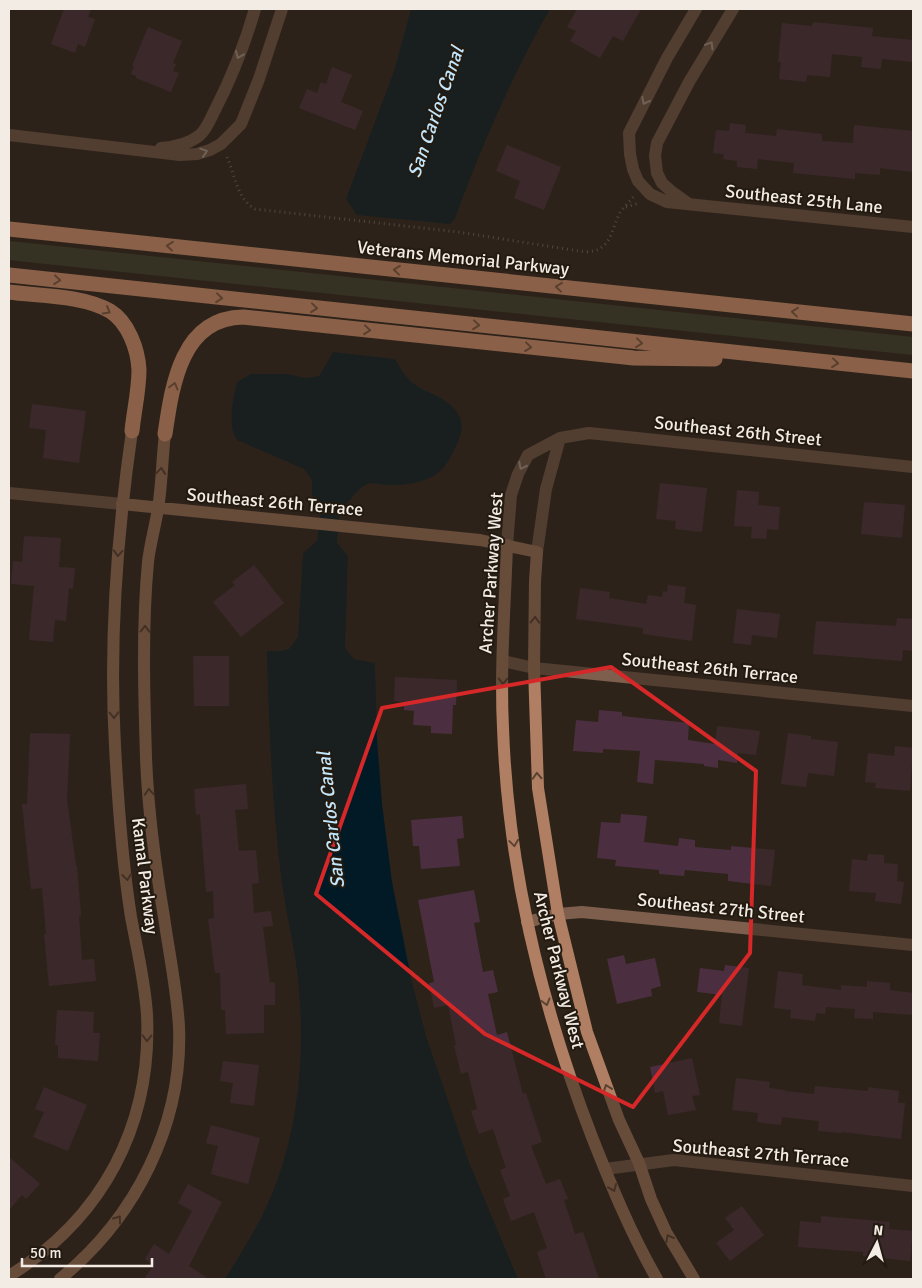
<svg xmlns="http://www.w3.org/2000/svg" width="922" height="1288" viewBox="0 0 922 1288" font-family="Signika,sans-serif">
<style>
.grass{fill:#414630}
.water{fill:#021a26}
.building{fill:#4b2f40}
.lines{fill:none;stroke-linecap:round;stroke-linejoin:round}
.path{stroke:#7a7168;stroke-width:3;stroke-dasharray:1 4;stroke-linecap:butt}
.street{stroke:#7e5f4d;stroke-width:12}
.secondary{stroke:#b07e62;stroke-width:12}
.highway{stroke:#fbac80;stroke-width:15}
.oneway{stroke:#beada1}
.oneway2{stroke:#8f6348}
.oneway3{stroke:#5b4231}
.marked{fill:none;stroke:#d62828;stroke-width:4;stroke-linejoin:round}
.labels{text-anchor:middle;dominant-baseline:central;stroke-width:4;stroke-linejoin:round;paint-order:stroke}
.street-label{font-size:18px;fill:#f3ece5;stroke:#231a10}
.water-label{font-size:19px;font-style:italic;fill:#c2e6fb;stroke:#231a10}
</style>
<rect width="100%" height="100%" fill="#2d2319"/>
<path class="grass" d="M9,241L913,337V355L9,260Z"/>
<path class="water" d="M411,9H550C512,76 481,147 455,219L450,224L357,215L346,199L394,71Z
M333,352L395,359C401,369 406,379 417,386C432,395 451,399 459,416C465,427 460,438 455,448C451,457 446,467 438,473C426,483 401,486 387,485C381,485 373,482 368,484C355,489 351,502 340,510L337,543L348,556L345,648L354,659L375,663L377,740L382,804L392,882L411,978L426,1036L469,1162L518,1279H225C237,1260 249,1240 260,1220C299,1144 307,1054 297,970C293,941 286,913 282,884C272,807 269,729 267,651H281L289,649L298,637L303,553L317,541L321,508L312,495V480L304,469L237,440C227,425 233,398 237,382L251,374H287L306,378L319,376Z"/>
<path class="building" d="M64,9H91L88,17L95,19L85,47L78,44L75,53L51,44Z
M577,9H641L623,41L613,36L600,58L570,41L576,31L567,27Z
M813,22L873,28L872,36L913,40V62L882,59L881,69L861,67L862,57L832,54L830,77L807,75L806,82L779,79L781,62H778L782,23L812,26Z
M148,27L182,41L173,63L176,64L173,71L179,73L171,92L136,78V76L131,74L134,66H132Z
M332,67L352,75L341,102L363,111L355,130L299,108L307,89L317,93L321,82L326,84Z
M730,123L746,125L745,133L776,136L777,129L822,134V141L853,143L854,125L913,131V172L880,168V175L855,173V179L793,173L794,163L758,159L757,169L737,167V161L723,159L724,154L713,153L716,130L729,131Z
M507,145L561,167L544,210L514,198L520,181L496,171Z
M32,404L86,411L79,463L43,458L46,430L29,428Z
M660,483L707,488L702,532L675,529L676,521L656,519Z
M737,490L759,492L758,505L780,507L778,530L767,529L766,539L751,538L752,527L734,526Z
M864,502L905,505L902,538L861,534Z
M24,536L61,538L59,567L75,568L73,589L69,588L66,621L55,620L53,642L29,640L34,586L11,584L13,561L22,562Z
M254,565L284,603L241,637L213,602L235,585L232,582Z
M668,585L686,587L684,603L696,605L692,641L643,634V628L576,619L580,588L610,592L609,598L646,604L648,595L662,597L663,591L667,592Z
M737,609L780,614L777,638L752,635L751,645L733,643Z
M897,618L913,619V651L903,650L902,661L813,654L816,621L896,626Z
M193,656H229V706H194Z
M395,677L457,680L456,705H453L452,734L431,733V726L413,725L414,711L404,710V702L394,701Z
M599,710L622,712V716L689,723L688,740L715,744L717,726L760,731L756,755L738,753L737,763L718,760V768L704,766V764L655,760L653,784L637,782L640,751L603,749V753L573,751L576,720L598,722Z
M30,733L70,734L67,799L76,866H77L81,916L79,917L82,960L94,959L96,981L49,986L44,934H46L42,888L31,889L22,804H27Z
M788,733L811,736V739L838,742L834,776L808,773L806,787L781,784Z
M895,746L913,748L910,791L875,788L876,783L865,782L868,753L894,756Z
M246,784L248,809L235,810L239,851L256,850L259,883L252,884L254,913L271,911L273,926L263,927L270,983L275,982V1005H264V1033L226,1034L225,1010H221L220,973H215L208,919L214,918L213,891L206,892L200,814L196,815L194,789Z
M621,814L647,816L644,842L678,846L679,838L695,840V847L731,850V846L775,850L771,886L728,881V874L685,870L684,876L659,874V870L615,866L616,860L597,858L601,822L620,823Z
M462,816L464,838L457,839L460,866L421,869L419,846H413L411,820Z
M868,854L884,855V863L898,864L897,881L904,882L901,904L875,901L876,893L849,891L852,859L867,861Z
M474,890L480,922L474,923L483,972L493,970L498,992L488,994L497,1035L507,1032L523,1094L526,1093L542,1142L531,1146L546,1184L560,1179L568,1199L564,1200L575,1234L583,1232L599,1279H546L537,1252L547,1248L534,1212L511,1221L503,1199L510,1196L500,1170L506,1168L493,1129L479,1134L471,1111L477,1109L468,1072L461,1074L454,1045H456L448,1005L434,1008L429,983L434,982L418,900Z
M624,955L626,964L655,958L661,986L651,989L652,996L617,1004L607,959Z
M725,965L749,968L742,1026L719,1023L722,995L697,992L700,968L724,971Z
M778,971L803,974L802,985L841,990V985L867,987V981L890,983V990L913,993V1015L873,1012V1019L854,1018L855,1009L826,1007L825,1014L816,1013L815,1021L790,1018L791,1010L774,1008Z
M57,1010L94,1012L93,1033H100L98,1061L58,1058V1045H55Z
M692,1058L700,1095L692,1096L696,1110L668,1115L663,1091L655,1093L650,1067Z
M223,1061L259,1065L254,1106L230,1103L233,1083L220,1081Z
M736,1078L770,1082L769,1088L785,1090V1091L814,1094L815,1086L868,1091V1087L899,1091L898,1103H905L901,1139L842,1132V1133L818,1131L819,1121L782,1117L781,1125L757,1122L758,1113L732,1110Z
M44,1087L87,1105L68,1151L33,1137L44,1112L35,1109Z
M211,1125L260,1138L248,1184L211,1174L218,1146L206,1143Z
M9,1157L40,1184L26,1199L22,1195L9,1210Z
M188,1184L222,1202L189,1266L209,1279H144L154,1265L145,1259L154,1244L169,1254L192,1211L178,1203Z
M742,1206L764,1235L730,1261L716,1243L734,1230L725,1218Z
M821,1216L890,1222L889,1229L913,1231L910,1261L863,1256V1252L798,1247L800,1221L821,1223Z"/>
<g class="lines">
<path class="path" d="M227,157C235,175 237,199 255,209L458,232L585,252C613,251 610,230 621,211C625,206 630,201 634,196
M626,207L639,203"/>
<path class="street" d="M696,9L667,58L629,133L630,154L633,169L638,181L650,194L667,202L913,227
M9,135L180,155L197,154L210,150L221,144L241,124L259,79L282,9
M161,148C175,147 189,144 200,135C206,130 210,120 214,112C231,79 245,44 255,9
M689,204L671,191L662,183L657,173L655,156L657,143L689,82L733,9
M9,493L122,504
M507,545L511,495L518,474L528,455L560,438L589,433L913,467
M537,552L546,489L560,438
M503,661L534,668L913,706
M527,922L558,914L582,912L913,945
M605,1169L674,1160L913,1186"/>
<path class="secondary" d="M122,504L480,540L537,552L535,581L534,668L538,788L558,914L587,1032L619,1120L639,1163L651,1199L666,1232L694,1279
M507,545C505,606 500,667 503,728C508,870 541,1005 592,1137C611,1185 631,1234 657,1279
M9,1276C103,1218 152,1125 147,1015C145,982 137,949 131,917C122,860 118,803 115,746C109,641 117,535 132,431
M60,1279C135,1218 183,1125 179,1027C177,990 169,953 164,917C155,864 148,811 146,757C144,693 142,626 148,562C150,544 155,527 158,509C162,484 162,459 165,434"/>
<path class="highway" d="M9,229L913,324
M9,275L913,371
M9,292C39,296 83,295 110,311C128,322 138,349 139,370C139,390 134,411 132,431
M165,434C172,386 181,318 243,317L634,358L715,359"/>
</g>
<defs><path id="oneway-chevron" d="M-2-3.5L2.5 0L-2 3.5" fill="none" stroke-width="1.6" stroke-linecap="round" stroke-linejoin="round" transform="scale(1.25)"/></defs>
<g class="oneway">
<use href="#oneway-chevron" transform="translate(710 45) rotate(-59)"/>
<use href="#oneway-chevron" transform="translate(239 55) rotate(113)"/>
<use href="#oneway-chevron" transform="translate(645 101) rotate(118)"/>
<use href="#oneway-chevron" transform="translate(204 152) rotate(-18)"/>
<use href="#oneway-chevron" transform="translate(522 466) rotate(117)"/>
</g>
<g class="oneway2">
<use href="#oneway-chevron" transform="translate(170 246) rotate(-174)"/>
<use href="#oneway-chevron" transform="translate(397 270) rotate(-174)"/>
<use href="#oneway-chevron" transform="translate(57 280) rotate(6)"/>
<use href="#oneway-chevron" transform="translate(559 287) rotate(-174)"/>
<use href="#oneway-chevron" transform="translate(219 298) rotate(6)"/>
<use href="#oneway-chevron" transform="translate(314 308) rotate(6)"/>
<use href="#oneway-chevron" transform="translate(107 311) rotate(30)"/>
<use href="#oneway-chevron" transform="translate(795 312) rotate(-174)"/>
<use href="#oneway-chevron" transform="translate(476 325) rotate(6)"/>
<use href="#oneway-chevron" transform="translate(367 330) rotate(6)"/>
<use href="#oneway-chevron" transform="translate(639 343) rotate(6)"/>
<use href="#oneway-chevron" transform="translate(528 347) rotate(6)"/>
<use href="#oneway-chevron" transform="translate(835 363) rotate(6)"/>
<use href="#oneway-chevron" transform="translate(174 386) rotate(-75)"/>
</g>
<g class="oneway3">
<use href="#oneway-chevron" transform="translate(161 471) rotate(-85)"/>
<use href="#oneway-chevron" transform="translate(118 553) rotate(94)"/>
<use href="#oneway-chevron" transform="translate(535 620) rotate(-89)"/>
<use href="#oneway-chevron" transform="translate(145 629) rotate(-89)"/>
<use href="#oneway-chevron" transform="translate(503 681) rotate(90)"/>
<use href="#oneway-chevron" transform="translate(114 715) rotate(89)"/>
<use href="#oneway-chevron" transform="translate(537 776) rotate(-93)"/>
<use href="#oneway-chevron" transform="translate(149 792) rotate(-94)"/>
<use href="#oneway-chevron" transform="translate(514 843) rotate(82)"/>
<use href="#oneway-chevron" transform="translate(127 877) rotate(83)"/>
<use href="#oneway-chevron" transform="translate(546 1002) rotate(75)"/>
<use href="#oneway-chevron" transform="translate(147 1038) rotate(91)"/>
<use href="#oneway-chevron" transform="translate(607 1088) rotate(-110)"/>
<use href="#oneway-chevron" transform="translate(613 1188) rotate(67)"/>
<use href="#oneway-chevron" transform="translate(118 1219) rotate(-54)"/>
<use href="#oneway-chevron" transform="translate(669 1238) rotate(-118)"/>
</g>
<path d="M0 0H922V1288H0ZM611,667L756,771L750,953L633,1107L485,1034L316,894L382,708Z" fill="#2d2319" fill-opacity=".55" fill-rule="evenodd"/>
<path class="marked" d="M611,667L756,771L750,953L633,1107L485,1034L316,894L382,708Z"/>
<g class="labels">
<g class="street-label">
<text transform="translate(804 199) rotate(6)">Southeast 25th Lane</text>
<text transform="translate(463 258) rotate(6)">Veterans Memorial Parkway</text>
<text transform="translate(738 431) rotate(6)">Southeast 26th Street</text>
<text transform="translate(275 502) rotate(5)">Southeast 26th Terrace</text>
<text transform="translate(491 573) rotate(-86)">Archer Parkway West</text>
<text transform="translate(710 668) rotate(6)">Southeast 26th Terrace</text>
<text transform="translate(145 876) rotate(83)">Kamal Parkway</text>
<text transform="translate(721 908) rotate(6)">Southeast 27th Street</text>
<text transform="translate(559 970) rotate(76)">Archer Parkway West</text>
<text transform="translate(761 1153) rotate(5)">Southeast 27th Terrace</text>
</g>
<g class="water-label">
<text transform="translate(436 112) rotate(-71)">San Carlos Canal</text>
<text transform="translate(331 820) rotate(-96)">San Carlos Canal</text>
</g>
</g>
<rect width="922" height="1288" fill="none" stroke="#f3ece5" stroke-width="20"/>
<g transform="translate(877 1243) rotate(6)" stroke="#231a10" stroke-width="4" paint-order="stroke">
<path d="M0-4L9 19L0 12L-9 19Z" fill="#f3ece5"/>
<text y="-8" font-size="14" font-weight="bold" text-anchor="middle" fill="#f3ece5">N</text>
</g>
<path d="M22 1258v8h130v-8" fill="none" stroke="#f3ece5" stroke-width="2.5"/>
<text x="30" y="1258" font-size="15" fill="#f3ece5" stroke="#231a10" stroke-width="4" paint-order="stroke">50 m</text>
</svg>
